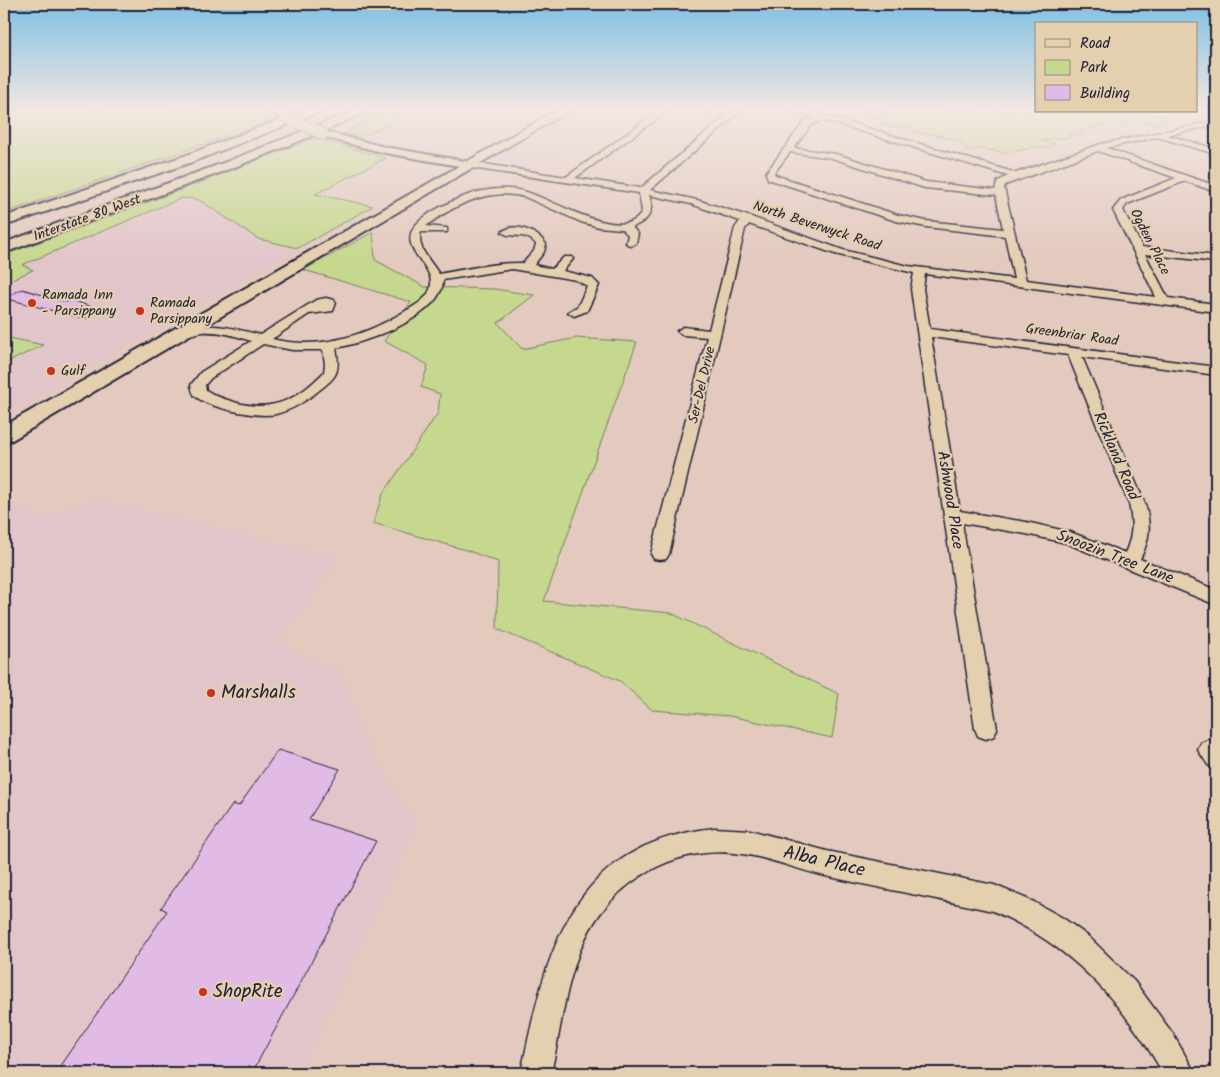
<svg xmlns="http://www.w3.org/2000/svg" width="1220" height="1077" viewBox="0 0 1220 1077" font-family="Kalam,sans-serif">
<style>
.built{fill:#e2c5ca}
.green{fill:#c5d88d;stroke:#747d64}
.building{fill:#e1bbe5;stroke:#22223b}
.lines{fill:none;stroke-linecap:round;stroke-linejoin:round}
.minor-casing{stroke:#22223b;stroke-width:3}
.major-casing{stroke:#22223b;stroke-width:4}
.highway-casing{stroke:#22223b;stroke-width:4}
.minor{fill:#e4cfae;fill-rule:evenodd}
.major{fill:#e4cfae;fill-rule:evenodd}
.highway{fill:#e4cfae;fill-rule:evenodd}
.major-bridge-casing{stroke:#22223b;stroke-width:12;stroke-linecap:butt}
.major-bridge{stroke:#e4cfae;stroke-width:11}
.poi-dot{fill:#c8321e;stroke:#e4cfae;stroke-width:2}
.labels{text-anchor:middle;dominant-baseline:central;stroke-width:4.5;stroke-linejoin:round;paint-order:stroke}
.far-street-label{font-size:14px;fill:#22223b;stroke:#e4cfae}
.far-poi-label{font-size:14px;fill:#22223b;stroke:#e4cfae;text-anchor:start}
.street-label{font-size:16px;fill:#22223b;stroke:#e4cfae}
.near-poi-label{font-size:19px;fill:#22223b;stroke:#e4cfae;text-anchor:start}
.near-street-label{font-size:19px;fill:#22223b;stroke:#e4cfae}
</style>
<rect width="100%" height="100%" fill="#e3c9be"/>
<filter id="ink" filterUnits="userSpaceOnUse"><feTurbulence type="fractalNoise" baseFrequency=".02" numOctaves="2"/><feDisplacementMap in="SourceGraphic" scale="10" xChannelSelector="R" yChannelSelector="G"/><feConvolveMatrix kernelMatrix="1 2 1 2 8 2 1 2 1" color-interpolation-filters="sRGB"/></filter>
<g filter="url(#ink)">
<path class="built" d="M406,110H548L473,152L458,156H443L352,139L379,129Z
M570,110H623L532,170L486,163V160Z
M182,198L197,199L204,203L258,239L298,248L4,416V364L42,346L4,337V283L33,271L22,266Z
M4,498L40,518L94,499L339,558L280,641L303,657L340,668L363,737L417,827L299,1073H4Z"/>
<path class="green" d="M4,110H263L277,119L4,213Z
M384,110H406C385,125 370,140 343,134Z
M852,110L1126,111L1166,116V122L1146,123L1135,121L1127,124L1113,123L1079,131L1082,134L1081,135L1069,134L1070,138H1053L1041,141L1055,144L1048,148L1035,147L1008,153L979,149L968,152L962,142L937,135L915,133L910,127L881,125L884,120Z
M314,138L386,158L315,194L373,206L298,248L258,239L204,203L197,199L182,198L22,265L33,270L4,283V255L202,182Z
M373,232L375,260L425,287L494,289L534,295L498,323L522,349L576,338L637,342L544,601L671,613L839,694L832,738L730,716L652,710L620,681L497,629L498,562L469,551L373,523L383,494L438,413L440,394L421,387L428,365L384,341L411,302L304,270Z
M4,337H5L43,345L4,364Z"/>
<path class="building" d="M22,289L67,302L70,300L102,310L84,319L4,298Z
M278,750L340,769L309,819L376,841L252,1073H56L167,911L161,908L233,804L239,806Z"/>
<g class="lines">
<g class="minor-casing">
<path id="minor" d="M660,110H669L575,178L641,188L727,115L704,112L700,110L732,111L742,110L650,190L697,200L751,217L843,250L908,266L1014,279L1005,236L926,227L896,221L768,179L766,173L805,121L816,118L787,110H801L818,113L1016,173L1101,144L1216,121V125L1167,135L1216,149V154L1157,137L1106,148L1216,186V192L1185,181L1127,204L1123,210L1142,247L1216,256V262L1145,254L1168,298L1216,304V312L925,274L923,289L930,329L1216,367V375L1082,357L1145,504C1151,525 1150,540 1140,559L1216,590V605L1066,543L1026,534L962,523L997,729L994,736L986,739L978,736L975,729L911,289L914,273L835,254L749,224L745,229L669,554L666,559L660,560L654,559L651,554L707,337L683,335L677,331L683,327L709,330L735,228L740,221L691,204L649,195C655,213 648,221 632,227L638,234L636,243L631,246L626,243L628,235L622,229L599,227L581,222L525,197C489,187 454,205 426,226L447,228V232H421C416,248 431,261 439,274C467,269 495,262 523,263L534,251L536,244C524,230 512,240 502,232C515,221 538,232 546,244L544,252L534,265L552,269L564,257H572L573,259L563,271L592,278L599,285L587,311L574,316L568,312L578,306L587,286L576,280L512,269L443,280C443,316 365,343 336,348C341,374 336,377 317,392C304,402 292,410 276,414C258,418 208,408 195,396C192,392 192,389 191,385L201,372L251,341C235,336 220,331 203,332C194,333 184,338 176,336L174,333L176,330C208,322 228,326 260,335L316,300L326,298L334,300L336,303L333,311L309,314L272,339C318,350 362,337 402,313C412,307 426,301 430,289C441,259 362,239 460,198C480,190 502,186 523,191C547,196 627,247 642,211L639,193L471,168L467,165L471,162L566,177ZM824,120L1008,176L998,181L995,190L926,182L836,154L794,148L811,125ZM1098,151L1176,178L1121,200L1113,210L1156,297L1026,280L1004,188L1005,185ZM790,152L832,158L925,188L996,195L1003,229L926,221L898,215L775,175L774,173ZM931,337L1068,355L1129,504C1133,522 1133,536 1125,553L1070,532L1026,522L960,511ZM263,344L292,350H323L325,364L324,372C297,400 272,413 234,402C224,399 215,396 206,390L205,385L211,378Z
M1209,740L1216,742V768L1208,765L1198,750L1201,743Z
M714,828L750,830L827,851L994,885L1034,902L1063,918L1089,937L1134,981L1173,1034L1195,1073H1163C1121,1000 1071,945 993,911C939,899 884,889 830,877C800,871 772,858 742,854C676,844 612,881 584,941C565,982 561,1030 551,1073H521C546,952 570,844 714,828Z"/>
</g>
<g class="major-casing">
<path id="major" d="M269,110H280L290,117L285,120Z
M323,131L385,147L471,162L477,165L471,168L385,153L319,136V132Z"/>
</g>
<g class="highway-casing">
<path id="highway" d="M306,110H321L320,112L192,162L4,226V217L184,156Z
M356,110H370L324,131L235,167L4,253V243L226,162Z
M557,110H570L12,440L4,442V426Z"/>
</g>
<use href="#minor" class="minor"/>
<use href="#major" class="major"/>
<use href="#highway" class="highway"/>
<g class="major-bridge-casing">
<path id="major-bridge" d="M285,117L323,134"/>
</g>
<use href="#major-bridge" class="major-bridge"/>
</g>
</g>
<linearGradient id="sky" x2="0" y2="1"><stop stop-color="#7fc0e3"/><stop offset="0.42" stop-color="#f2e7e2"/><stop offset="1" stop-color="#f2e7e2" stop-opacity="0"/></linearGradient>
<rect width="1220" height="261" fill="url(#sky)"/>
<g class="poi-dot">
<circle cx="32" cy="303" r="5"/>
<circle cx="140" cy="311" r="5"/>
<circle cx="51" cy="371" r="5"/>
<circle cx="211" cy="693" r="5"/>
<circle cx="203" cy="992" r="5"/>
</g>
<g class="labels">
<g class="far-street-label">
<text transform="translate(87 218) rotate(-20)">Interstate 80 West</text>
<text transform="translate(817 226) rotate(18)">North Beverwyck Road</text>
<text transform="translate(1150 242) rotate(63)">Ogden Place</text>
<text transform="translate(1072 335) rotate(8)">Greenbriar Road</text>
<text transform="translate(702 385) rotate(-77)">Ser-Del Drive</text>
</g>
<g class="far-poi-label">
<text x="42" y="295">Ramada Inn<tspan x="42" dy="16">- Parsippany</tspan></text>
<text x="150" y="303">Ramada<tspan x="150" dy="16">Parsippany</tspan></text>
<text x="61" y="371">Gulf</text>
</g>
<g class="street-label">
<text transform="translate(1116 456) rotate(67)">Rickland Road</text>
<text transform="translate(950 500) rotate(81)">Ashwood Place</text>
<text transform="translate(1115 557) rotate(21)">Snoozin Tree Lane</text>
</g>
<g class="near-poi-label">
<text x="221" y="693">Marshalls</text>
<text x="213" y="992">ShopRite</text>
</g>
<g class="near-street-label">
<text transform="translate(824 862) rotate(13)">Alba Place</text>
</g>
</g>
<rect width="1220" height="1077" fill="none" stroke="#e4cfae" stroke-width="20"/>
<rect x="10" y="10" width="1200" height="1057" fill="none" stroke="#22223b" stroke-width="2" filter="url(#ink)"/>
<rect x="1035" y="22" width="162" height="90" fill="#e4cfae" stroke="#968a80"/>
<rect x="1045" y="39" width="25" height="8" fill="#e4cfae" stroke="#968a80"/>
<text x="1080" y="48" font-size="15" fill="#22223b">Road</text>
<rect x="1045" y="60" width="25" height="15" fill="#c5d88d" stroke="#968a80"/>
<text x="1080" y="72" font-size="15" fill="#22223b">Park</text>
<rect x="1045" y="85" width="25" height="15" fill="#e1bbe5" stroke="#968a80"/>
<text x="1080" y="98" font-size="15" fill="#22223b">Building</text>
</svg>
